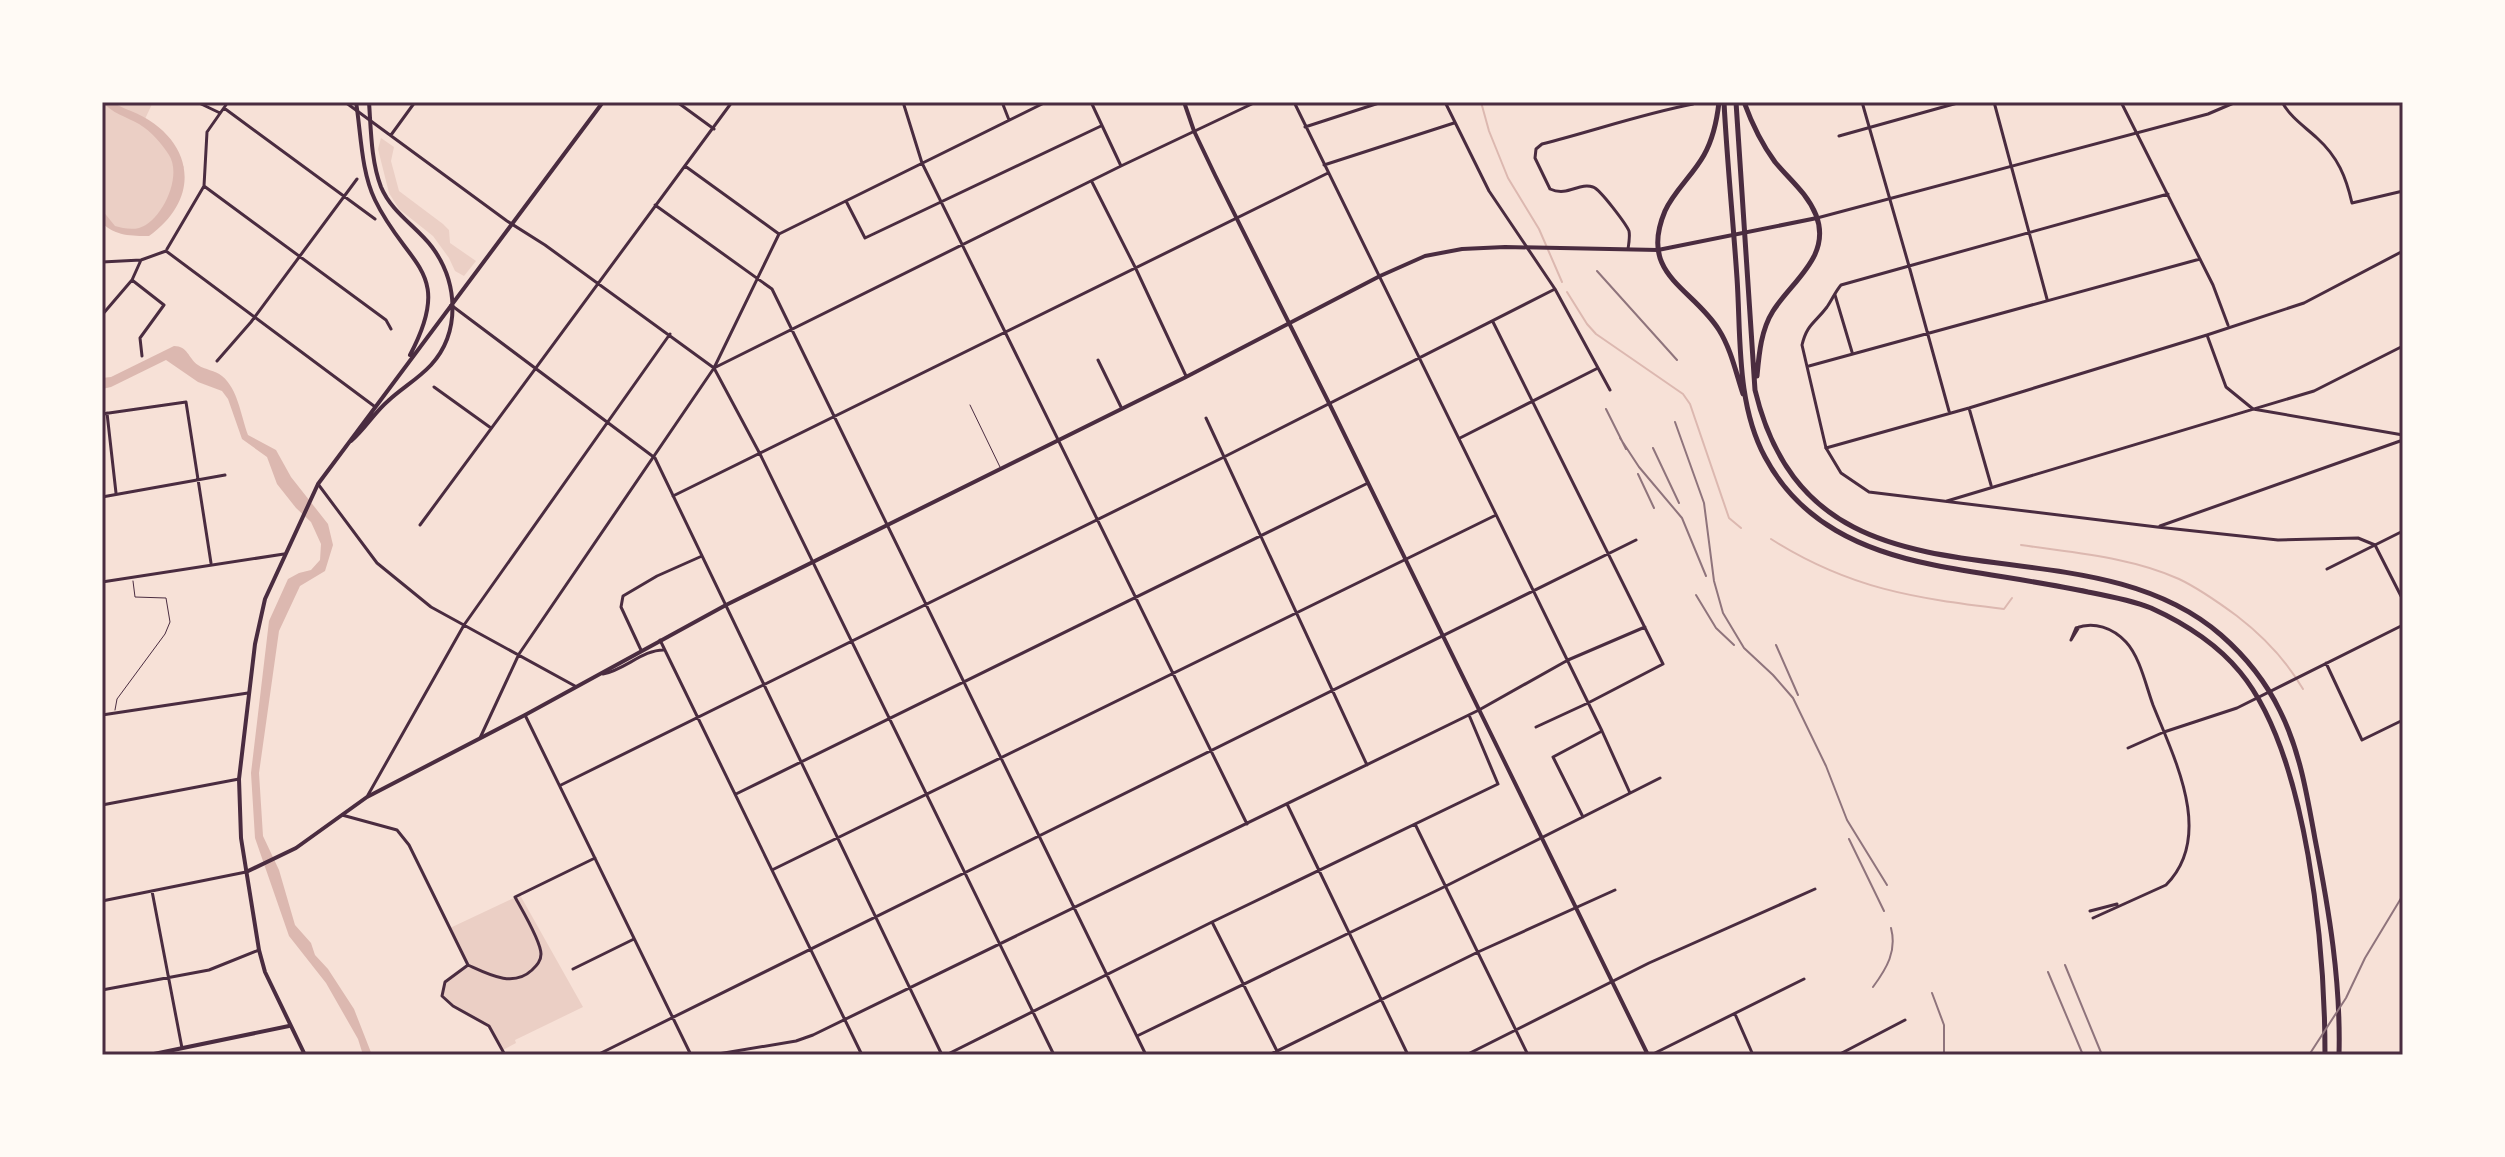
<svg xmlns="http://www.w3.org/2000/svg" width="2505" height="1157" viewBox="0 0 2505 1157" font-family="'PT Sans',sans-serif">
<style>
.green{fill:#ebcfc5}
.water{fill:#dcb8b0}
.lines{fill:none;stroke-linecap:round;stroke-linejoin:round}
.stream{stroke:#dcb8b0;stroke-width:2}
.service{stroke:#4a2c40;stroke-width:1}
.minor{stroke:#4a2c40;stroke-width:3}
.tertiary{stroke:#4a2c40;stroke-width:3}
.secondary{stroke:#4a2c40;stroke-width:4}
.primary{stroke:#4a2c40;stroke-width:4}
.motorway{stroke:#4a2c40;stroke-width:5}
.rail{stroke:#8f747c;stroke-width:2}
.neatline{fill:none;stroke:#4a2c40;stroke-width:3}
</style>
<rect width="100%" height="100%" fill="#f7e1d7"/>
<path class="green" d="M102,102H153L145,119L184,167L154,230L125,234L102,221Z
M381,138L394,147L391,161L399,191L443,224L449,230L450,243L476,261L464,276L455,271L449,258L433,236L399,209L389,193L378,149Z
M520,895L583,1007L515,1040L516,1043L503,1050L489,1026L453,1006L442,996L445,982L468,965L450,928Z"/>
<path class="water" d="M103,102C115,102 120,107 131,111C192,136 205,196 149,236C132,236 115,236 102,223V210L115,226C122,228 131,230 139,228C161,222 183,177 169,155C162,144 151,131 139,124C127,117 111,113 103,102Z
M174,346C188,346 188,358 198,365C205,370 215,370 222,376C238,389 241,416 248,435L276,450L291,477L328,524L333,545L325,571L300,586L279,631L259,773L263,836L279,870L295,925L311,943L315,955L328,969L354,1009L372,1055H363L358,1039L326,983L289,936L255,838L251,773L269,621L288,579L299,573L311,570L320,560L321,544L311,522L296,508L277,484L267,457L242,439L228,399L222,391L198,382L166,360L111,387L102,389V378L111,377Z"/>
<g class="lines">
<path class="stream" d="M1481,102L1489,131L1508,178L1539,229L1562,282
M1567,292L1587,324L1596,334L1683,394L1690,404L1729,518L1741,528
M1771,539C1850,589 1914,598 2004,609L2012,598
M2021,545C2074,553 2131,557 2179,579C2200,589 2218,602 2237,616C2263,636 2286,660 2303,689"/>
<path class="service" d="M970,405L1000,467
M115,710L117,699L165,634L170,622L166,598L135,597L133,581"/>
<path class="minor" d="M197,102L220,113
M345,102L507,221L545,245L714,368L760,454L1054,1055
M677,102L714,129
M903,102L922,163L1247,824
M1002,102L1009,120
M1091,102L1121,166
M1294,102L1602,731L1630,793
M1445,102L1489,191L1555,289L1610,390
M1994,102L2047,299
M2121,102L2213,285L2228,325
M2282,102C2291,118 2304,126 2317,138C2338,157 2346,177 2352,203L2403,191
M224,108L375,219
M1305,127L1382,102
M391,135L415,102
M1839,136L1961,102
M1324,165L1454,123
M685,166L779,234
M1092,182L1136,269L1186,376
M204,186L386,320L391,329
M846,201L865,238L1101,126
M655,205L772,289L1146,1055
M779,234L1046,102
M167,249L204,186L207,132L228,102
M1628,249C1629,243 1630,236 1629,231C1626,224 1600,189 1593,187C1579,182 1568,197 1550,189L1535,158L1536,149L1542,144C1593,131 1642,114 1693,104
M166,251L374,406
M102,262L141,260L166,251
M132,280L164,305L140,338L142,356
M1835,295L1852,352
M451,305L655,458L942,1055
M102,315L132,280L141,260
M1493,322L1663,664L1588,703L1536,727
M2207,335L2226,387L2253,409L2403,435
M1098,360L1121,407
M217,361L251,322L357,179
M1809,366L2200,259
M714,368L1121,166L1256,102
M434,387L491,428
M1969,408L1991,485
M1949,411L1909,266L2168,194
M107,413L116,493
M102,414L186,402L211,563
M1206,418L1367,765
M1460,438L1598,368
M1826,448L1969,408L2207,335L2304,303L2403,251
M318,484L377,563L431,607L575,686
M673,496L1328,173
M102,497L225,475
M1947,501L2314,391L2403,346
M420,525L732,102
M2160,526L2403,440
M2327,569L2403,531
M660,640L862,1055
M2071,640L2076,628C2094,621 2113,628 2126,642C2140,657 2146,686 2153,705C2174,758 2215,836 2166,885L2093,918
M2071,640L2079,627
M641,650L621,607L623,596L657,576L702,556
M2326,663L2362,740L2403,720
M603,674C625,670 643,649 665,650
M102,715L248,693
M525,715L691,1055
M480,738L519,654L714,368L779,234
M2128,748L2164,732L2237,708L2403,625
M561,785L1222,458L1555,289
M736,794L1368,483
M368,795L464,625L670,334
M1287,804L1408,1055
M102,805L239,779
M342,815L397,830L409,845L468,965C488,974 513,988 532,970C537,965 541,961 541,954C541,941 522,910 515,897L595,858
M1583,817L1553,757L1602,731
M1415,824L1528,1055
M772,870L1496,515
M152,891L182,1048
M102,901L246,872
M2090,911L2117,904
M1212,922L1279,1055
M468,965L445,982L442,996L453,1006L489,1026L505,1055
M573,969L634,939
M102,990L209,970L259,950
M1735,1014L1753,1055
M1137,1036L1446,886L1660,778
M597,1055L1636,540
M712,1055L796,1041L813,1035L1479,710L1568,660L1645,627
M946,1055L1212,922L1498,784L1469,715
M1269,1055L1478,952L1615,890
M1466,1055L1649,963L1815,889
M1651,1055L1804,979
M1838,1055L1905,1020"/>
<path class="tertiary" d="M1862,102L1909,266L1841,285C1835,292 1832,300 1827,307C1815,323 1807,324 1802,345L1826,448L1841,473L1869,492L2157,527L2278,540L2358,538L2375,545L2403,600
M1817,218L2208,114L2236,102
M102,582L284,554"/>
<path class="secondary" d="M1184,102L1194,131L1215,175L1329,403L1648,1055
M246,872L296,848L367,797L525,715L726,605L1186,377L1380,276L1425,256L1462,249L1505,247L1658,250L1817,218
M149,1055L289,1026"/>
<path class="primary" d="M356,102C361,133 361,171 375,200C407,267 455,270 410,355
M351,441C365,429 374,413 388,401C402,388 418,379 431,365C461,332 458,282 432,247C416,226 392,213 381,187C371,161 371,130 369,102
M305,1055L265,972L259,950L241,838L239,779L255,644L265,599L318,484L603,102"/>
<path class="motorway" d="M1719,102C1717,120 1713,139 1704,155C1693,175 1674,191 1665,211C1638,275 1692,287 1719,330C1731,349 1736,373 1743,394
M1724,102C1727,161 1733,219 1737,278C1741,336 1736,403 1765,457C1800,523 1863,551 1934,565C1985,575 2037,581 2088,592C2109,596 2131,600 2151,608C2184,623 2217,644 2240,672C2308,754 2325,950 2325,1055
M1736,102L1755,390C1814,636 2075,508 2221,635C2245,656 2266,682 2280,711C2300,751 2307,795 2315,839C2329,910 2341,982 2339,1055
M1744,102C1752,124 1761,143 1775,162C1790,180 1807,193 1816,215C1832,256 1792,281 1773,311C1761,330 1759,354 1757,376"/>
<path class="rail" d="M1597,271L1677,360
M1606,409L1626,449
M1675,422L1704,503L1714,581L1723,613L1744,648L1773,675L1793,698L1826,766L1847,820L1887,885
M1620,438L1639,467L1682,518L1706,576
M1653,448L1679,503
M1638,474L1654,508
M1696,595L1716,628L1734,645
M1776,645L1798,695
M1849,839L1884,911
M2065,965L2102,1055
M2048,972L2083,1055
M1873,987C1887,968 1897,951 1891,928
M1932,993L1944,1025V1055
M2309,1055L2346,998L2365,958L2403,895"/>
</g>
<rect width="2505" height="1157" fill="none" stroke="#fffaf5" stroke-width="208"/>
<rect x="104" y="104" width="2297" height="949" class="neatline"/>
</svg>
